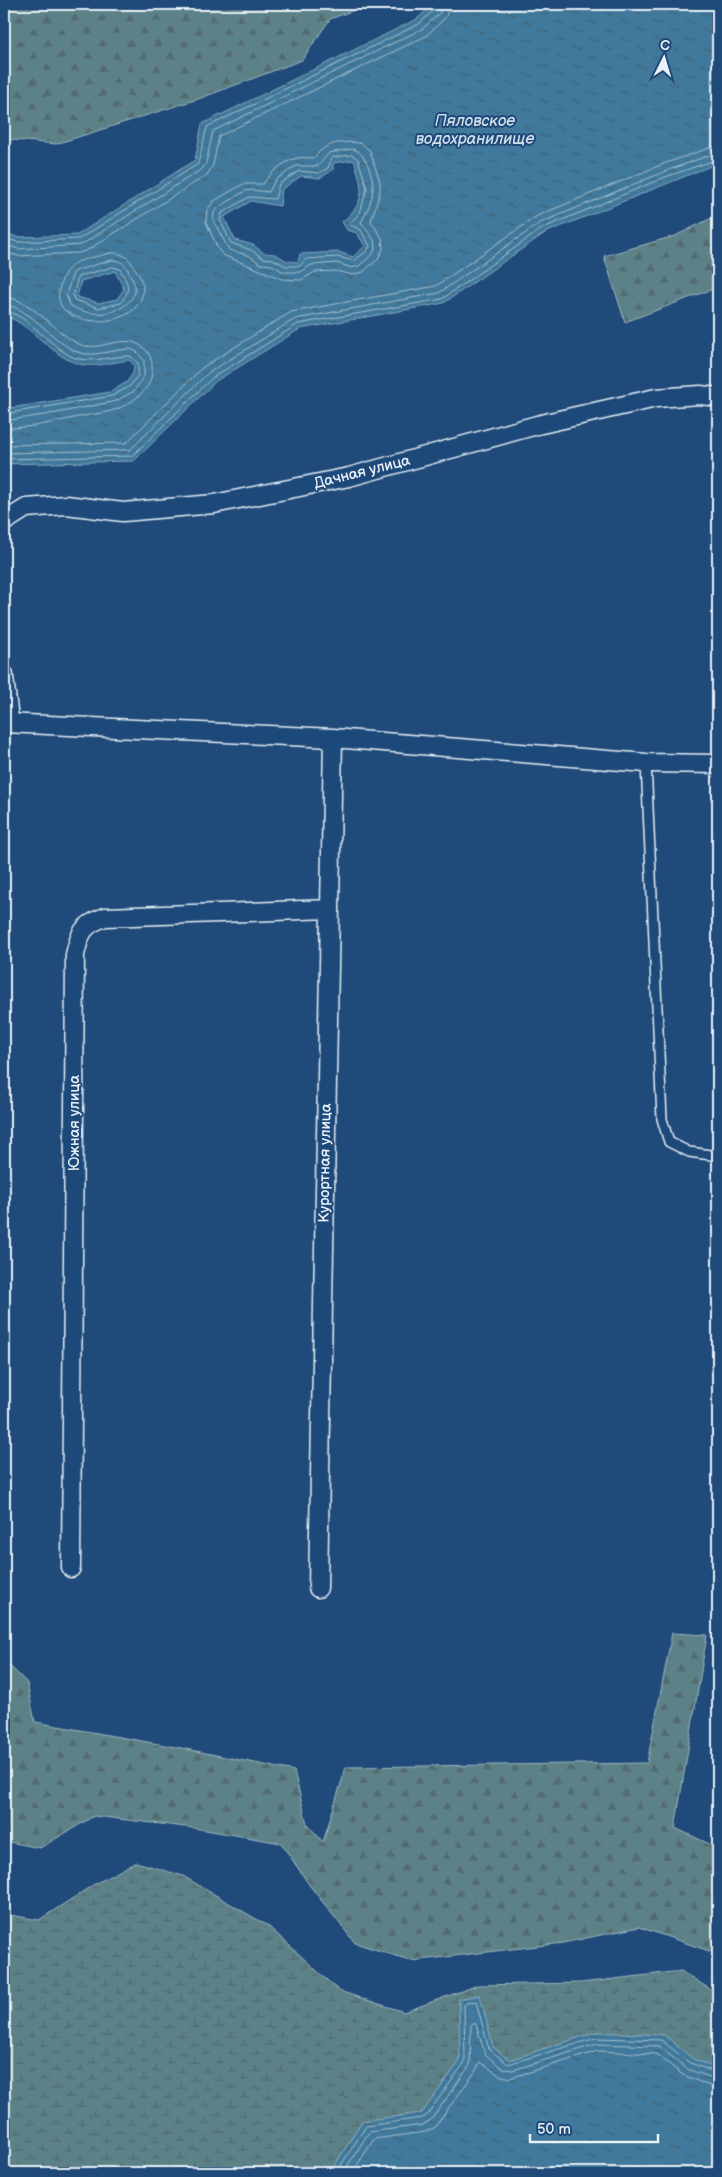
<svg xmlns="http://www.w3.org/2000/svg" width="722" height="2177" viewBox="0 0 722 2177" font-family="'Balsamiq Sans',sans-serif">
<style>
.forest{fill:url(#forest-firs);stroke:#a2b9c0}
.wetland{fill:url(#wetland-marsh);stroke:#a2b9c0}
.water{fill:url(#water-ripples);stroke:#84a9c0;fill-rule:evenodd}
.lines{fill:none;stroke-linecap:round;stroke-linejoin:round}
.shore{stroke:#a5c1d3;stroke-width:1}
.lane-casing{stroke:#e8f1f8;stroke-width:12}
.street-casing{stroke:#e8f1f8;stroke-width:21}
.lane{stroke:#1f4a7a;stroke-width:9}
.street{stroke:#1f4a7a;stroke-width:18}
.labels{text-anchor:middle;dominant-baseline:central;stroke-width:4;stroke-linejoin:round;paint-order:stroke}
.street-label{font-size:15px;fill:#e8f1f8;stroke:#1f4a7a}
.water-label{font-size:16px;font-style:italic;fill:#cfdfea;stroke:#1f4a7a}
</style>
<defs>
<pattern id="forest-firs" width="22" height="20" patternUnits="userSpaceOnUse" patternTransform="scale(1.25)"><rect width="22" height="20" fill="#5c8187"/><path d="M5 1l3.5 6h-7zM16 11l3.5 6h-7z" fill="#536a6f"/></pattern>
<pattern id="wetland-marsh" width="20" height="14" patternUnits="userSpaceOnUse" patternTransform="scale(1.25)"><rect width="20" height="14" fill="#5c8187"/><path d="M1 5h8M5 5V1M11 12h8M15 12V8" fill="none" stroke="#536a6f"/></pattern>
<pattern id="water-ripples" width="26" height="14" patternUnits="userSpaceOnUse" patternTransform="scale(1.25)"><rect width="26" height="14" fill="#41799b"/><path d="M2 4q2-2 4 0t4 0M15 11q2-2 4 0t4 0" fill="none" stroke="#446072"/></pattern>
</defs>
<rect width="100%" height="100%" fill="#1f4a7a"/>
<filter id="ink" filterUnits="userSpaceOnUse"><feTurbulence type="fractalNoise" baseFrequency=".02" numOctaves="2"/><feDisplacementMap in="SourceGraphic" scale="10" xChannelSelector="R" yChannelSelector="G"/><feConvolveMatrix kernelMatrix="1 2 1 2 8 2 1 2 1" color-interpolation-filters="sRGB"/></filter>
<g filter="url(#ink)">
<path class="forest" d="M4,4H370L330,19L302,60L201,98L56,144L4,139Z
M718,215V287L625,322L604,256L675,236Z
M672,1633L707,1635L675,1828L718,1848V1956L712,1952L639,1927L563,1943L412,1961L355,1943L310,1886L281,1843L194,1828L94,1816L40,1848L9,1842L4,1826V1660L27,1683L35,1722L181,1748L294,1771L307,1824L323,1842L346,1767L647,1763Z"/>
<path class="wetland" d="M136,1862L183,1876L268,1926L339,1991L404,2012L478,1985L581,1983L681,1971L718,1994V2069L693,2059L664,2035L596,2032L509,2060L493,2047L479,1995L459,1999L460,2061L422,2113L362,2121L330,2173H4V1914L39,1920L93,1885Z"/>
<path class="water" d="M433,4H718V163L545,233L444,303L300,329L216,381L134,461L4,464V409L110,392L127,382L133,373L134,365L129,360C113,362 91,369 75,363C52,355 24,319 4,316V233L18,237L77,235L195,160L202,124L417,19ZM354,160C363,189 367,201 342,222L347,230L357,233L365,246L353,257L339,252L300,254L298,262L287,261L275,254L264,253L253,245L235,240L224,217L251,201L280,206L282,189L301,176L320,178L333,170V163ZM115,271L124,289L117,299L99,303L77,297L81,281Z
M480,1995L493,2047L509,2060L596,2032L664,2035L693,2059L718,2069V2173H330L362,2121L422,2113L460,2061L459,1999Z"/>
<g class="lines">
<path class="shore" d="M353,142L363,144L370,151L380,182V192L371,221L382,238L383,249L378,259L363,272L353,275L336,271L315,272L301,280L282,279L223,255L218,249L206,222L207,210L214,201L243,184H263C270,173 285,160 298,158C303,157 309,158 314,158C325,143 334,143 353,142Z
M353,149C365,151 374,177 373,189C372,200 367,213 361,222L374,240L376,246L373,254L359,266L352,268L337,263L311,265L301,272H284L272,265L261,264L248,255L229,250L213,220L214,213L218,208L245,191L251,190L269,192L275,180L296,166H318L329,153Z
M352,155L358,159L367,188L360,213L349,224L361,230L370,246L368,250L354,261L338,257L306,259L300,266H286L273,259L263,258L251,250L231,243L220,220L222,213L249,197L275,199L279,184L299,171L319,173L328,168L332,158Z
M4,238L18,242L79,239L198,164L207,127L419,24L435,9L436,4
M4,244L18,249L81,245L202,169L206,163L213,131L422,29L440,13L442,4
M4,252L18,256L78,253L86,251L207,175L213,165L219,136L426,36L446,17L450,4
M110,253C121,252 129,257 134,267C138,273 143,281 143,288C144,323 86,329 66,311C59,306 58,298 59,290C66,258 82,261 110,253Z
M112,260C120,260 124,263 128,270C130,276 135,282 135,288C136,293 133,296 131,299C118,317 87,317 70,305L66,295L73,273L78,270Z
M113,267L120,269C128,285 132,287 121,303L99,308L74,300L73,295L78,277Z
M4,297C32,298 55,334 81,345C99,352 124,333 141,346C150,352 153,361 152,372C151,390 132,403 117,409C107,413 94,414 83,416C58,421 30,429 4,428
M4,305C31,306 53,344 80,353C96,357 114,349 131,349L137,352L144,360V376L134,391L116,401L57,413L4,421
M4,311C27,312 54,353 79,359C96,362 113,356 130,356L138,363V375L130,386L112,396L4,414
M4,445L126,443L203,367L291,312L436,286L537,216L663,164L718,145
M4,453L130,450L208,373L295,319L439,293L540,223L666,171L718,152
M4,459L132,456L212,378L298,324L442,299L543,228L668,176L718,159
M336,2173L366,2126L422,2118L426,2116L465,2062L464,2005L466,2003L476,2002L489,2049L508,2064L596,2038L661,2040L690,2063L718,2073
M343,2173L369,2132L423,2125L431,2120L470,2065L471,2025L473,2023L476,2024L485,2054L503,2069L513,2070L597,2044L659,2046L687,2069L718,2080
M352,2173L374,2139L425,2132L434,2128L475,2072L480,2062L499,2075L510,2078L598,2051L656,2054L683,2075L710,2086L718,2087"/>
<g class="lane-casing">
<path id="lane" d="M4,666L8,673L14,723
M646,763L662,1119L669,1142L689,1152L718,1156"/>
</g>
<g class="street-casing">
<path id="street" d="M4,522L26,508L66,505L123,512L214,504L349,477L537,425L656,398L700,395L718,397
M4,723L333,738L646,763L718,764
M71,1568L75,955C80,932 83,925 105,917L329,909
M318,1588L333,738"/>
</g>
<use href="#lane" class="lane"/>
<use href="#street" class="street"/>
</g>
</g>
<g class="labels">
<g class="street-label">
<text transform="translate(362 472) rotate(-14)">Дачная улица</text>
<text transform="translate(74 1123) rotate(-90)">Южная улица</text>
<text transform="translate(325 1163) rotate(-89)">Курортная улица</text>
</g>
<g class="water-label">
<text x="475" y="121">Пяловское<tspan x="475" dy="18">водохранилище</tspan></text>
</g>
</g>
<rect width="722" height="2177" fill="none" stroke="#1f4a7a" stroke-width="20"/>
<rect x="10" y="10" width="702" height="2157" fill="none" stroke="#e8f1f8" stroke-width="2" filter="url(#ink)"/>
<g transform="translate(664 58) rotate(5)" stroke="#1f4a7a" stroke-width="4" paint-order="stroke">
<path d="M0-4L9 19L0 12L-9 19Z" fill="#e8f1f8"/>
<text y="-8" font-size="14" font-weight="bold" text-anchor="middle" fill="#e8f1f8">С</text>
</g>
<path d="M530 2134v8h128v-8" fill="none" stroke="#e8f1f8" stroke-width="2.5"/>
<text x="537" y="2134" font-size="15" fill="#e8f1f8" stroke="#1f4a7a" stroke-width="4" paint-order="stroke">50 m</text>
</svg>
